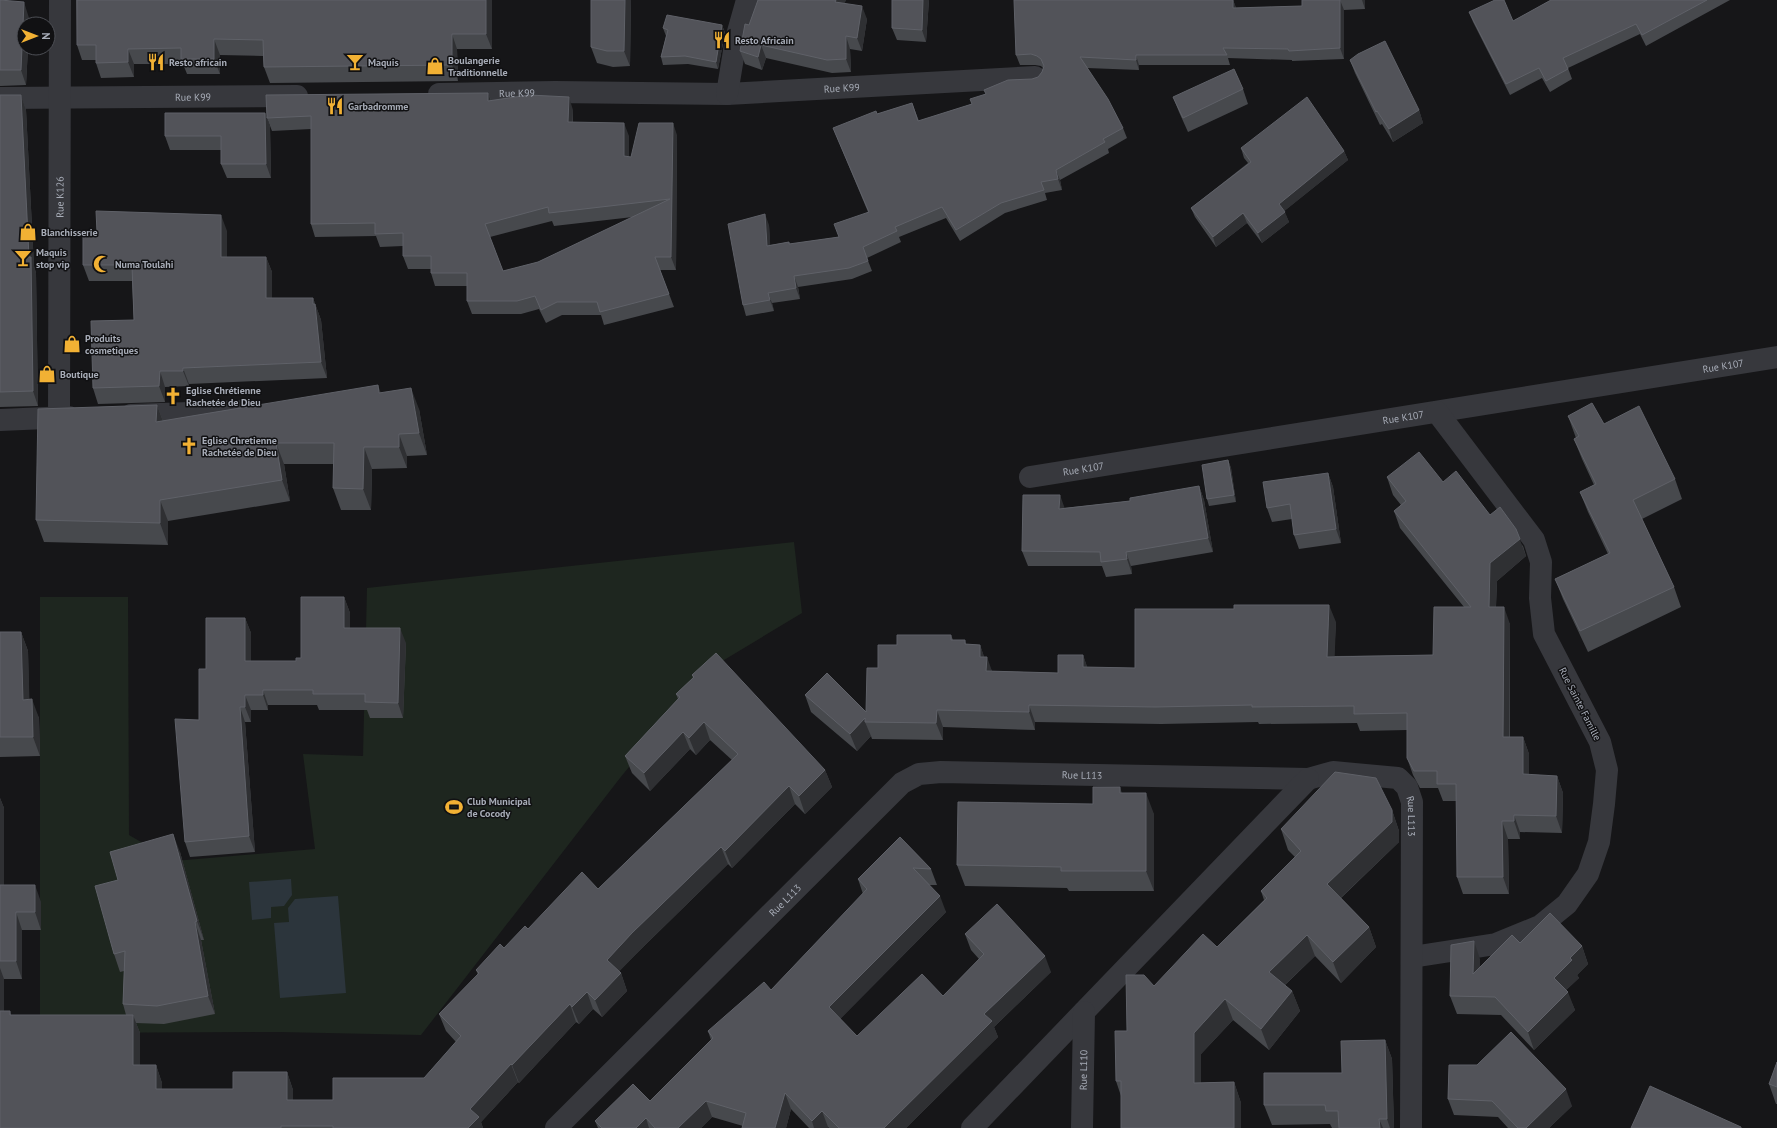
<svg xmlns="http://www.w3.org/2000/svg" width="1777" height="1128" viewBox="0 0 1777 1128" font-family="'PT Sans',sans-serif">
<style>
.green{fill:#1e261f}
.water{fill:#2c353c}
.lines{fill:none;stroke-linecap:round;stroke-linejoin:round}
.minor{stroke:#37383d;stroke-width:22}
.wall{fill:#47494d;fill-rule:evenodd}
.shaded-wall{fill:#2f3033}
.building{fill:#525359;stroke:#5f6168;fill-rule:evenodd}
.labels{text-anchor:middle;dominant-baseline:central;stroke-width:3;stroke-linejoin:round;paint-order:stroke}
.poi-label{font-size:10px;font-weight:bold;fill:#a8adb8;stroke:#111113;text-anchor:start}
.street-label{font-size:10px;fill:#a8adb8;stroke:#111113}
</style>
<rect width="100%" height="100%" fill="#161618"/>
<path class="green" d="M794,542L802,613L709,669L620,778L421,1035L279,1032L40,1033V597H128L129,835L174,861L315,849L303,754L363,756L367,588Z"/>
<path class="water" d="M291,879L292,895L284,906L271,907V918L252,920L249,882Z
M338,896L346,993L280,998L274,923L289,922L288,908L295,899Z"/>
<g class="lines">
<g class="minor">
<path id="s1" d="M439,94L555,92L727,94L1035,77"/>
<path d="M727,94L736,39L747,0"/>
<path id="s2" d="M0,98L297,96"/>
<path d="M131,415L247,411"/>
<path id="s3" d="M59,417L60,0"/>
<path d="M0,420L69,417"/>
<path id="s4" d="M1030,477L1777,357"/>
<path d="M1412,957L1496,944L1540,926L1567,904L1588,874L1599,842L1604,804L1607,770L1600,742L1544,634L1540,598L1541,562L1534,540L1437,412"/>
<path id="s5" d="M556,1128L902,783L919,774L941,772L1308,779L1333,772L1398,778L1407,787L1412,802L1411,1128"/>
<path d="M972,1128L1308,779"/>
<path id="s6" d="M1082,1128L1084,1012"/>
</g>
</g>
<path class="wall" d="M0,0L29,18L24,48H28L26,85L0,86Z
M76,0H492V49H457L458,81L270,83L264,67L263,56L220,55V74H187L183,64H134V77L101,78L96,63V60H82L77,45Z
M631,0L630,66L613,67L597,63L591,47Z
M758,0H846L844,3L867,19L862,51L850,49L851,72L832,73L766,58L762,70L745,64L740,51Z
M892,0H929L926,42L897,40L892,28Z
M1233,0L1236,8L1302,6V0H1365V9L1344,10V59L1292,61V60L1228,58L1230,65H1139V70L1087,68L1123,128L1127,138L1108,149L1109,153L1060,180L1062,190L1045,193L1047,200L1005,213L960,241L946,218L899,237L901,242L867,258L872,271L852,279L798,287L800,299L772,303L774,311L746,316L743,305L769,225L770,245L789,242L790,244L839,237L868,212L833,128L912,103L919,121L972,104L1038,77L1042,72L1043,68L1041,66L1035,65H1020L1016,55Z
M1551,0H1730L1646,46L1640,34L1568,68L1572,79L1550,92L1542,78L1510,95L1473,22L1469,12L1513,21Z
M722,25L725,33L718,69L688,64L663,65L661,57L666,36L663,28Z
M1350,60L1419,110L1423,123L1393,142L1382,124L1380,125L1355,73Z
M1243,89L1248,104L1188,132L1179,112L1173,97Z
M488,93L491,100L573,110V122L629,136V157H631L677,135L676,270H660L674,307L604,325L601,315H562L546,323L539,309L521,314H472L467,301V286H435L431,273V269H408L403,256V246L380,247L376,236L315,237L311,224V129L272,131L267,118ZM633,217L538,262L503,271L490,237L552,221L554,226Z
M0,95H21L26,110L34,266L36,273L38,406L0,407Z
M265,113L270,127L271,178H227L221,164V150H170L165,136Z
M1241,148L1344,151L1348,160L1284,211L1289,222L1262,243L1247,223L1216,247L1195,217L1191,208L1248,163L1244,158Z
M227,231V257H266L272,272V298H313L321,320L327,378L189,384V386L165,387V402L98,404L93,388L134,320L132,281H89L83,265Z
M381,393L419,409L427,455L407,456V468L372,469L371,510H341L333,488L334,464H284L290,501L168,521V545L44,542L36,520L157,405L163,421Z
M1568,416L1604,424L1675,479L1682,499L1642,519L1674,587L1681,607L1588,652L1563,599L1555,579L1608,554L1588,512L1580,492L1594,485L1582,459L1574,439L1576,438Z
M1228,460L1231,468L1236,502L1209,506L1207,499Z
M1328,473L1333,487L1341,543L1299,549L1294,535L1292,519L1272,522L1267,508Z
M1387,477L1443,482L1490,515L1523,546L1526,556L1497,581L1496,607L1510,624V737H1523L1529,754V775L1557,776L1563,793L1562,833L1520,832V839H1508L1509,894H1463L1457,877V801H1443L1438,788H1420L1413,775L1407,758V730L1360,731L1357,723L1259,724L1258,722L1161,724L1035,722V730L943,727V740L872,739L871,736L857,751L811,712L805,695L866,712L878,668L951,635L953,640H965L966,644L980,645L984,657L992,671L1058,673L1083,655L1087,667L1135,668L1336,622L1334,656L1433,655L1464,607L1400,528L1394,511L1401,505L1393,495Z
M1199,486L1204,500L1213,552L1131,566L1132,574L1106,577L1102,566H1028L1022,551L1064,508L1130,501Z
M344,597L350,613V628L406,643L403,718H370L367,710H319L317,705H268V710H251V722H245L255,852L190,857L185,842L199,720L206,669L245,618L251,633V661H296L301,658Z
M0,632H21L28,651L29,699L39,718L40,756L0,757Z
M692,675L825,770L832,787L805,814L795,804L732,868L728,864L639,951L619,971L621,973L627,991L602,1017L593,1009L579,1024L576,1022L519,1083L518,1082L481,1122L483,1128H0V798L4,808V885L41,902V930H22V979H4V1011H10L11,1015H126L123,1004L124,971L120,972L114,954L118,880L180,852L204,940H201L215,1014L164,1024L136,1023L140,1033V1065H156L162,1083V1089H233L287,1072L293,1090V1100H333L424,1078L456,1042L446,1031L439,1014L478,975L476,970L504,948L528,929L598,889L732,760L710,740L696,755L690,749L650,791L632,773L625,756L678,699L676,694L693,678Z
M1122,793L1154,814V891H1069L1067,888L965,886L957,865L1093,804Z
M1392,810L1399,831V842L1341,898L1369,927L1376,947L1341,983L1315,956L1285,985L1292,991L1300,1011L1269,1050L1233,1020L1201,1054V1083L1234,1082L1241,1103L1121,1096L1116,1081L1127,1031L1154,986L1217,947L1264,900L1261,891L1295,857L1288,850L1281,829Z
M900,837L931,869L937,885H929L946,912L840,1019L857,1036L943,996L979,959L971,950L965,934L1051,972L994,1027L998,1037L906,1128H829L828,1127V1128H809L791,1109L786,1128H742L743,1126L712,1117L701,1128H598L595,1121L650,1101L711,1040L708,1031L771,990L863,894L858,879Z
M1520,943L1582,946L1588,964L1577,975L1579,978L1566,990L1575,1010L1534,1050L1501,1015L1457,1014L1450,996L1480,959V967Z
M1385,1040L1392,1059L1394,1128H1332L1330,1124L1272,1125L1264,1105L1342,1073Z
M1777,1062V1104H1776L1769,1084Z
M1449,1065L1572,1106L1549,1128H1508L1498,1117L1454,1115L1448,1099Z"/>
<path class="shaded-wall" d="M486,0H492V49L486,34Z
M625,0H631L630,66L624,51Z
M836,0H846L840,15L835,2Z
M923,0H929L926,42L922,30Z
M1233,0L1237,10L1233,8Z
M1340,0L1344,10V59L1340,48Z
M1362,0H1365V9Z
M24,2L29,18V24H24V48H28L26,85L21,70Z
M862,6L867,19L862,51L857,38Z
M722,25L725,33L718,69L716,62Z
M452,34L457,49L458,81L452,65Z
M846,36L850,49L851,72L846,59Z
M214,39L220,55V74L214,59Z
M761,45L766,58L762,70L758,57Z
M128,49L134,64V77L128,62Z
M1136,55L1139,65V70L1136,60Z
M488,93L493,106L488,101Z
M21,95L26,110L34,266L36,273L38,406L33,391L29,257Z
M569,97L573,110L572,135L568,122Z
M1419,110L1423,123L1393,142L1389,129Z
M265,113L270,127L271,178L266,164Z
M624,123L629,136V169L624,156Z
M673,123L677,135L676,270L671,257Z
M1344,151L1348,160L1282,213L1279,204Z
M1056,170L1060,180L1062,190L1058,179Z
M1285,212L1289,222L1262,243L1258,233Z
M1243,213L1247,223L1216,247L1213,237Z
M765,214L769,225L771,257L767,246Z
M221,215L227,231V273L221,257Z
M266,257L272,272V314L266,298Z
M794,276L798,287L800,299L796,288Z
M768,293L772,303L774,311L770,300Z
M313,298L321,320L327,378L321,362L313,304Z
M183,368L189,384V386L183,371Z
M160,371L165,387V402L159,386Z
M378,385L386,407L379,393Z
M411,388L419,409L427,455L419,433Z
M157,405L165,427L156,422Z
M399,434L407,456V468L399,447Z
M276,443L284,464L290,501L282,480Z
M364,447L372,469L371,510L363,489Z
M1228,460L1231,468L1236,502L1234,495Z
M1328,473L1333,487L1341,543L1336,529Z
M1199,486L1204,500L1213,552L1208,538Z
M1060,495L1065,509H1059Z
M160,500L168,521V545L160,523Z
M1516,529L1526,556L1497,581L1495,624L1489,607L1490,563Z
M1126,552L1131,566L1132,574L1127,559Z
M344,597L350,613V643L344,628Z
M1329,605L1336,622L1334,674L1327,657Z
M1504,607L1510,624L1509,754L1503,737Z
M245,618L251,633V676L245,661Z
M400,628L406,643L403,718L398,703Z
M21,632L28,651L30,719L23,700Z
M980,645L986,662L980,657Z
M1083,655L1089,672L1083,667Z
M987,657L993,674L986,671Z
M263,690L268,705V710L263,695Z
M245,695L251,710V722L245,707Z
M32,699L39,718L40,756L33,737Z
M1029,705L1035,722V730L1029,712Z
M240,707L245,722L255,852L249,836Z
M937,710L943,727V740L936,723Z
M865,718V722L871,736L857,751L850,734Z
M704,722L710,740L696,755L689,738Z
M683,732L690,749L650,791L644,773Z
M1523,737L1529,754V792L1523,774Z
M825,770L832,787L805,814L799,796Z
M1557,776L1563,793L1562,833L1556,816Z
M789,786L795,804L732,868L725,851Z
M1120,787L1127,808L1120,793Z
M1146,793L1154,814V891L1146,871Z
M0,798L4,808V902L0,892Z
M1392,810L1399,831V842L1334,904L1327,884Z
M1514,815L1520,832V839L1514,821Z
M1502,821L1508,839L1509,894L1503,877Z
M173,834L180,852L204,940L197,921Z
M721,847L728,864L639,951L613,978L607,960L632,933Z
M35,885L41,902V930L35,912Z
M940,896L946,912L835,1024L829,1007Z
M16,912L22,930V979L16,961Z
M195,922L201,940L215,1014L208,996Z
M1369,927L1376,947L1341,983L1333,962Z
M1307,935L1315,956L1277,992L1269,972Z
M1474,941L1480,959V992L1473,974Z
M1582,946L1588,964L1577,975L1579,978L1560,996L1554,978L1570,958Z
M1045,956L1051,972L994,1027L998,1037L906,1128H884L984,1014Z
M0,968L4,979V1029L0,1018Z
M621,973L627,991L602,1017L595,1000Z
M1292,991L1300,1011L1269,1050L1261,1029Z
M587,992L593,1009L579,1024L572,1007Z
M1568,992L1575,1010L1534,1050L1528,1032Z
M1225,999L1233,1020L1201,1054V1104L1194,1083V1033Z
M570,1004L576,1022L519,1083L512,1065Z
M133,1015L140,1033V1083L133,1065Z
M1385,1040L1392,1059L1394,1128H1390L1387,1119Z
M511,1064L518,1082L481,1122L483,1128H468L470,1109Z
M156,1065L162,1083V1107L156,1089Z
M287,1072L293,1090V1117L287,1100Z
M1234,1082L1241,1103V1128H1234Z
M1566,1089L1572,1106L1549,1128H1526Z
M785,1093L791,1109L786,1128H775Z
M706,1101L712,1117L701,1128H678Z
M822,1111L828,1127V1128H814L812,1121Z
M646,1118L649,1128H636Z
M1379,1119L1383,1128H1380Z"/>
<path class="building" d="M0,0L24,2L21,70H0Z
M77,0H486V34H452V65L264,67L263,40L214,39V59H181V48L128,49V62L96,63V45H77Z
M591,0H625L624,51H607L591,47Z
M758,0H836L835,2L862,6L857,38L846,36V59L827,60L761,45L758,57L740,51L745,24L749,25Z
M892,0H923L922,30L892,28Z
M1014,0H1233V8L1302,6V0H1340V48L1289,51L1288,49L1223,48L1227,55H1136V60L1080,57L1108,99L1123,128L1103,139L1105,142L1056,170L1058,179L1041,182L1044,190L1001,203L956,230L942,207L895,227L897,231L863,247L868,261L849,268L794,276L796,288L768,293L770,300L743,305L728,224L765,214L767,246L789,242V244L839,237L834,224L869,212L833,128L876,111L877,114L912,103L918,121L972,104L970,99L986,94L984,90L1008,80L1032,79L1038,77L1042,72L1044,66L1041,59L1037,56L1031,54L1016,55Z
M1495,0H1504L1513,21L1551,0H1707L1642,35L1636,24L1563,58L1568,69L1546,81L1539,68L1506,84L1469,12Z
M667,15L722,25L716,62L685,56L661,57L668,30L663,28Z
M1385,41L1419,110L1389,129L1377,111L1376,112L1350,60L1358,54Z
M1234,69L1243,89L1183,118L1173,97Z
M488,93V101L529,95L569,97L568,122L624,123V156L631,157L639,123H673L671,257H655L669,294L600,312L597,302H557L541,310L535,296L517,301H467V273H431V256H403V233L375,234V223L311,224V116L267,118L266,95ZM670,199L538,262L503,271L485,224L548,207L549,213Z
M0,95H21L29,257H31L33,391L0,392Z
M1307,97L1344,151L1279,204L1285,212L1258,233L1243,213L1213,237L1191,208L1251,162L1241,148Z
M165,113H265L266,164H221V136H165Z
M96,211L221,215V257H266V298H313V304H315L321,362L183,368V371H160L159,386L93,388L91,321L134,320L132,265H83V232H97Z
M378,385L379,393L411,388L419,433L399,434V447H364L363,489L333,488L334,443H276L282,480L160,500V523L36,520L38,409L157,405L156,422Z
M1592,403L1604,424L1639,406L1675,479L1633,500L1674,587L1580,631L1555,579L1610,553L1580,492L1596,484L1574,439L1579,436L1568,416Z
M1419,452L1443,482L1456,471L1490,515L1500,507L1516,529L1520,539L1490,563L1489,607H1504L1503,737H1523V774L1557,776L1556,816L1514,815V821H1502L1503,877H1457L1456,784H1437V771H1414L1407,758V713L1354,714V706L1252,707V705L1155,707L1029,705V712L937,710L936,723L865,722V718L850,734L805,695L827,673L866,712L867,668H878V645H897V635H951V640H965V644L980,645V657H987L986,671L1058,673V655H1083V667L1135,668V609H1234V605H1329L1327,657L1433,655L1434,607H1471L1394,511L1406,501L1387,477Z
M1228,460L1234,495L1207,499L1202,465Z
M1328,473L1336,529L1294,535L1290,504L1267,508L1263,482Z
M1199,486L1208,538L1126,552L1127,559L1101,562L1100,552L1022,551L1023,495H1060L1059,509L1130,501V498Z
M301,597H344V628H400L398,703L365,702V694H313V690H263V695H245V707H240L249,836L185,842L175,719L199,720V669H206V618H245V661H296V658H301Z
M0,632H21L23,700L32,699L33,737H0Z
M716,653L825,770L799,796L789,786L725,851L721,847L632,933L607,960L621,973L595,1000L587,992L572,1007L570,1004L512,1065L511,1064L470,1109L479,1117L468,1128H333V1126H281V1128H0V1011H10V1015H133V1065H156V1089H233V1072H287V1100H333V1078H424L461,1036L439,1014L479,973L476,970L500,944L504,948L525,926L528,929L582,872L598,889L738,754L704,722L689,738L683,732L644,773L625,756L680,697L676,694L694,677L692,675Z
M1335,772L1376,778L1392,810V822L1327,884L1369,927L1333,962L1307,935L1269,972L1292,991L1261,1029L1225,999L1194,1033V1083L1234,1082V1128H1121V1081H1116L1115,1031H1127L1126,975H1144L1154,986L1203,934L1217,947L1267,898L1261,891L1301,851L1281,829Z
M1093,787H1120V793H1146V871H1061V867L957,865L958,802L1093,804Z
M173,834L197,921L195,922L208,996L157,1006L123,1004L125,951L114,954L95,886L118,880L110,852Z
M900,837L931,869L913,868L940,896L829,1007L857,1036L922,974L943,996L984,954L965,934L997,904L1045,956L984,1014L992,1021L884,1128H839L822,1111L812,1121L785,1093L775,1128H742L746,1113L706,1101L678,1128H655L646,1118L636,1128H602L595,1121L633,1084L650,1101L713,1038L708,1031L764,982L771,990L867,889L858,879Z
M0,885H35V912H16V961H0Z
M1550,913L1582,946L1570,958L1572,960L1554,978L1568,992L1528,1032L1495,997L1450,996L1451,945L1474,941L1473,974L1512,935L1520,943Z
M1511,1032L1566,1089L1526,1128H1518L1492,1101L1448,1099L1449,1065H1477Z
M1385,1040L1387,1119H1379L1380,1128H1339L1338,1111H1326L1325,1105H1264V1073H1342L1341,1041Z
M1777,1062V1087L1769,1084Z
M1650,1086L1741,1127V1128H1631Z"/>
<defs>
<g id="restaurant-bare" transform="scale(1.38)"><path d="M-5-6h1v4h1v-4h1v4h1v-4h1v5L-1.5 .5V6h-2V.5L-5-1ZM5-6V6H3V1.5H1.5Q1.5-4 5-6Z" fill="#f2b134" stroke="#111113" stroke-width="2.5" paint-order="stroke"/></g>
<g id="bar-bare" transform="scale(1.38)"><path d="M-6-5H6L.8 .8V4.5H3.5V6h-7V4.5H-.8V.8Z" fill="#f2b134" stroke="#111113" stroke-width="2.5" paint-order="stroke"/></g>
<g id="shop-bare" transform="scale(1.38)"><path d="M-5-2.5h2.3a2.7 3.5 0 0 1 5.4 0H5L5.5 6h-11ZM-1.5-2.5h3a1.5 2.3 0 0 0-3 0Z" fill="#f2b134" stroke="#111113" stroke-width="2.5" paint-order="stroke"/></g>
<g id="mosque-bare" transform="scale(1.38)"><path d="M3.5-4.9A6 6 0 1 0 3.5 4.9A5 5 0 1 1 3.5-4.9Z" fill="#f2b134" stroke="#111113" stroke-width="2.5" paint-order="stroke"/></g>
<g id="church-bare" transform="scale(1.38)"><path d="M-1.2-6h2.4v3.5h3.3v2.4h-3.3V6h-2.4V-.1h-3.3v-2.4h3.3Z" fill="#f2b134" stroke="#111113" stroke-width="2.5" paint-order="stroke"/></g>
<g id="stadium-bare" transform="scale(1.38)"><path d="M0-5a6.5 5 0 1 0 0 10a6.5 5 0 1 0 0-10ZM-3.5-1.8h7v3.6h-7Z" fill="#f2b134" stroke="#111113" stroke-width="2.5" paint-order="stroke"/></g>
</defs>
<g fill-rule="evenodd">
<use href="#restaurant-bare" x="722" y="40"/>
<use href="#restaurant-bare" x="156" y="62"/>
<use href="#bar-bare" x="355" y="62"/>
<use href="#shop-bare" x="435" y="66"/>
<use href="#restaurant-bare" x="335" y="106"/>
<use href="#shop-bare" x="28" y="232"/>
<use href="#bar-bare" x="23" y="258"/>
<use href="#mosque-bare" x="102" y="264"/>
<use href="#shop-bare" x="72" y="344"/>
<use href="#shop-bare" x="47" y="374"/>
<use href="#church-bare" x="173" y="396"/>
<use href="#church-bare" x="189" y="446"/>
<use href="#stadium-bare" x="454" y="807"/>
</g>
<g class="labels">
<g class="poi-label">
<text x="735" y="40">Resto Africain</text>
<text x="448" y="60">Boulangerie<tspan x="448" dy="12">Traditionnelle</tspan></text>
<text x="169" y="62">Resto africain</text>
<text x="368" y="62">Maquis</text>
<text x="348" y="106">Garbadromme</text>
<text x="41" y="232">Blanchisserie</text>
<text x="36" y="252">Maquis<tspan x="36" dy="12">stop vip</tspan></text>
<text x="115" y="264">Numa Toulahi</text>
<text x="85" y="338">Produits<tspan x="85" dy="12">cosmetiques</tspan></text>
<text x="60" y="374">Boutique</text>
<text x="186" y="390">Eglise Chrétienne<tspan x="186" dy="12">Rachetée de Dieu</tspan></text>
<text x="202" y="440">Eglise Chretienne<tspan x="202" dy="12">Rachetée de Dieu</tspan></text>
<text x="467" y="801">Club Municipal<tspan x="467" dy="12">de Cocody</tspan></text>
</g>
<g class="street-label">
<text stroke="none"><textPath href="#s1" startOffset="403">Rue K99</textPath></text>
<text stroke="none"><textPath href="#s1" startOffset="78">Rue K99</textPath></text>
<text stroke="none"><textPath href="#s2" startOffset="193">Rue K99</textPath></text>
<text stroke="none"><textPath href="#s3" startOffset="220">Rue K126</textPath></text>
<text stroke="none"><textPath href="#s4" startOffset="702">Rue K107</textPath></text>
<text stroke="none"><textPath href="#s4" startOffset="378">Rue K107</textPath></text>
<text stroke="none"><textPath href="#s4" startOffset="54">Rue K107</textPath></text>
<text transform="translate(1580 704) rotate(63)">Rue Sainte Famille</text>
<text stroke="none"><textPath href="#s5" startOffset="671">Rue L113</textPath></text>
<text stroke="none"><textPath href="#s5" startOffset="1031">Rue L113</textPath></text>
<text stroke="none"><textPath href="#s5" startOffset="323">Rue L113</textPath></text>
<text stroke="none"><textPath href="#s6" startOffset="58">Rue L110</textPath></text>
</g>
</g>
<g transform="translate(36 36) rotate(90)"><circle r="19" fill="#111113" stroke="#4d4f55"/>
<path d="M0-3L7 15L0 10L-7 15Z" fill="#f2b134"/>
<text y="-6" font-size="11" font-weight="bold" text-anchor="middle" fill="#a8adb8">N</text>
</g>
</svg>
